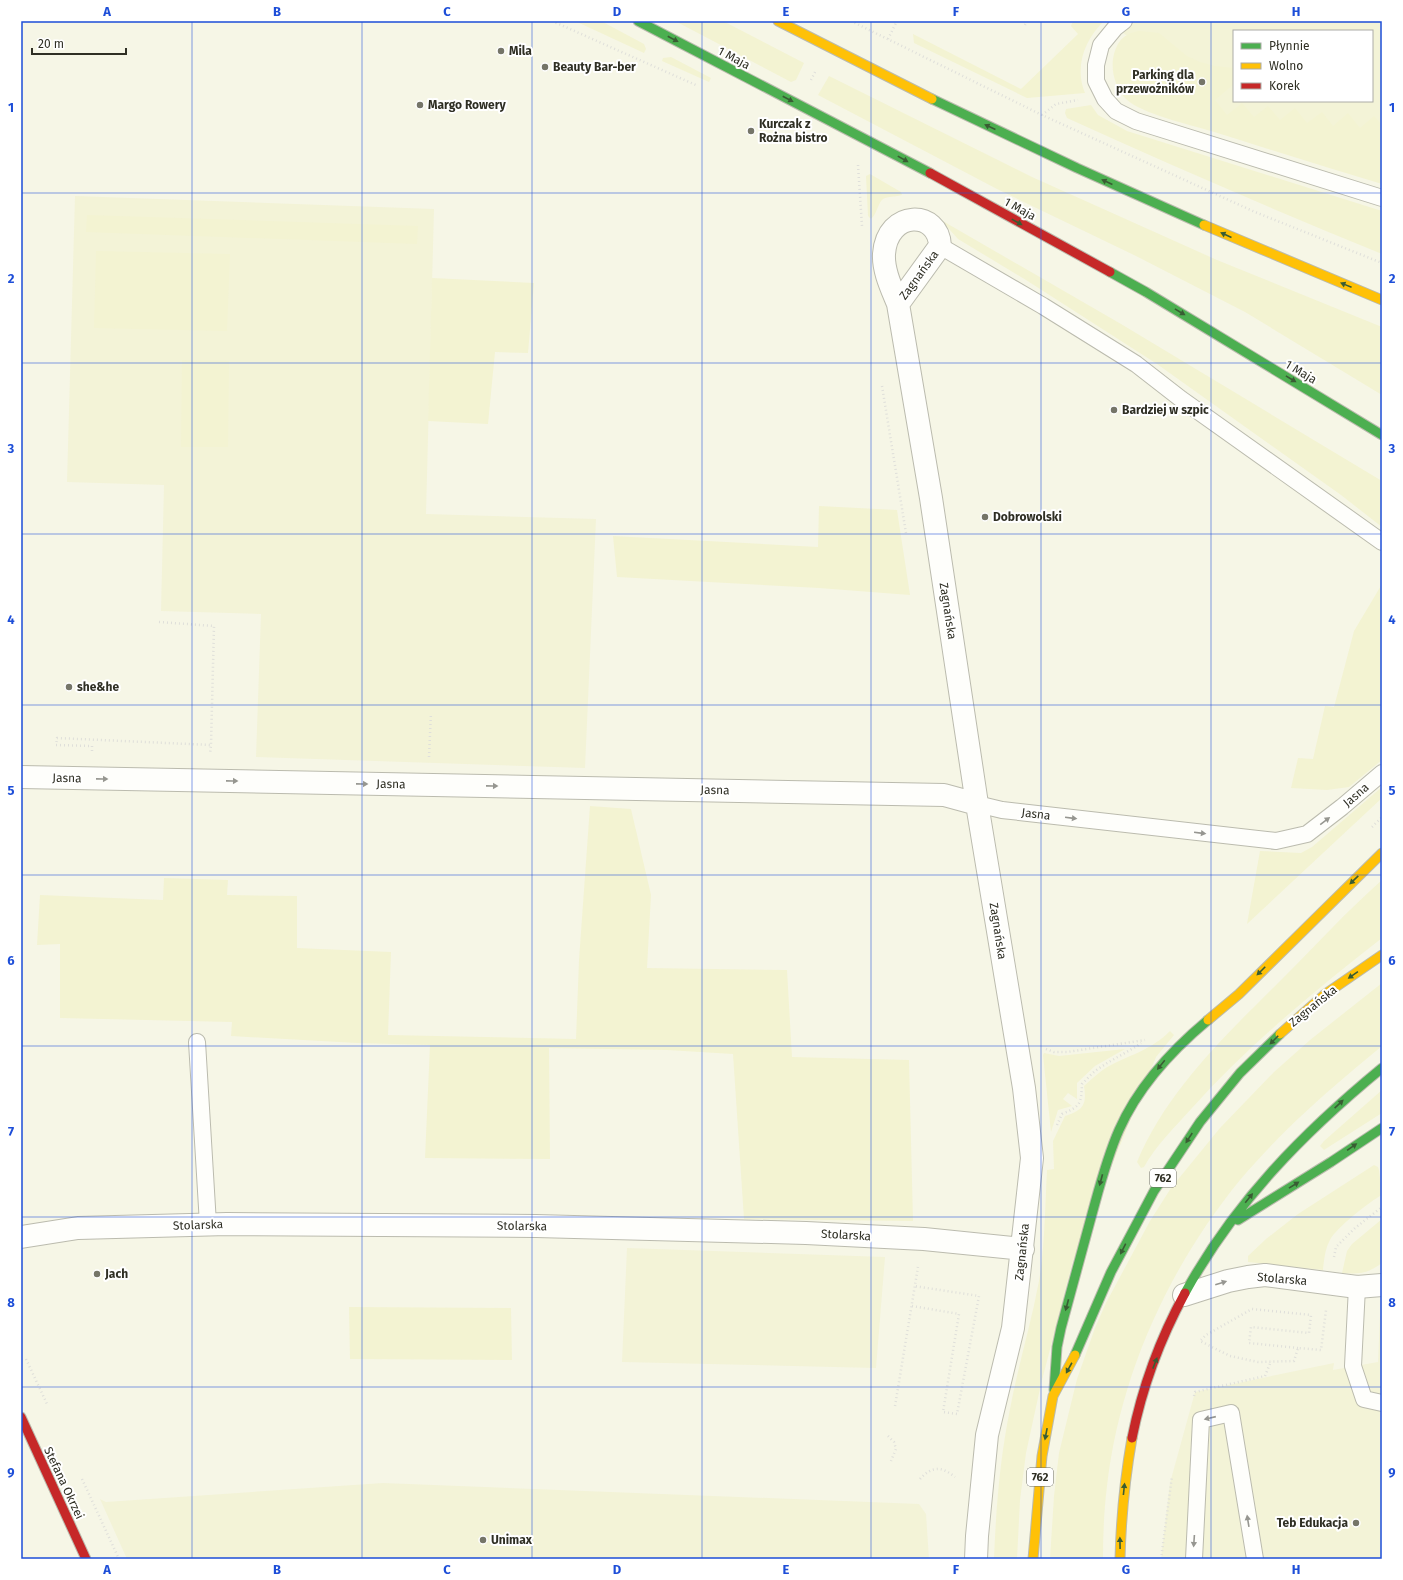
<svg xmlns="http://www.w3.org/2000/svg" width="1403" height="1580" viewBox="0 0 1403 1580" font-family="'Fira Sans',sans-serif">
<style>
.built{fill:#f3f3d7;fill-rule:evenodd}
.green{fill:#f3f3d2}
.lines{fill:none;stroke-linecap:round;stroke-linejoin:round}
.lane-casing{stroke:#bbbbae;stroke-width:18}
.street-casing{stroke:#bbbbae;stroke-width:24}
.fast-casing{stroke:#bbbbae;stroke-width:11}
.slow-casing{stroke:#bbbbae;stroke-width:11}
.jam-casing{stroke:#bbbbae;stroke-width:11}
.path{stroke:#dfdfda;stroke-width:2.5;stroke-dasharray:1 3;stroke-linecap:butt}
.lane{stroke:#fefefb;stroke-width:16}
.street{stroke:#fefefb;stroke-width:22}
.fast{stroke:#4caf50;stroke-width:9}
.slow{stroke:#ffc107;stroke-width:9}
.jam{stroke:#c62828;stroke-width:9}
.oneway{fill:#395c33}
.oneway2{fill:#969690}
.grid{fill:none;stroke:#1d4ed8;stroke-width:1;stroke-opacity:0.55}
.poi-dot{fill:#757568;stroke:#fff;stroke-width:1.5}
.labels{text-anchor:middle;dominant-baseline:central;stroke-width:4;stroke-linejoin:round;paint-order:stroke}
.shield{fill:#fff;stroke:#6d6d66;stroke-width:1}
.shield-label{font-size:11px;font-weight:bold;fill:#2f2f24}
.poi-label{font-size:12px;font-weight:bold;fill:#2f2f24;stroke:#fff;text-anchor:start}
.street-label{font-size:12px;fill:#2f2f24;stroke:#fff}
.neatline{fill:none;stroke:#1d4ed8;stroke-width:1.5}
.grid-label{font-size:13px;text-anchor:middle;font-weight:bold;fill:#1d4ed8}
</style>
<rect width="100%" height="100%" fill="#f6f6e6"/>
<path class="built" d="M1105,21H1382V138L1195,120L1138,43ZM1234,31H1372V101H1234Z
M75,196L434,209L426,514L596,519L585,768L256,757L261,614L161,611L164,485L67,482Z
M627,1248L885,1257L876,1368L622,1362Z
M1380,1316L1382,1317V1559H1161L1170,1483L1195,1392L1334,1363L1333,1370L1378,1362Z
M383,1483L919,1504L926,1514L929,1559H127L100,1499L106,1502Z"/>
<path class="green" d="M575,21H601L644,44L646,49L644,53Z
M675,21H723L804,63L796,80L791,82Z
M1073,21H1104C1085,39 1074,67 1085,93L1027,98L914,43L913,34L1021,89L1078,34L1071,26Z
M1139,31L1159,33L1187,56L1200,62L1215,66L1234,68V84L1215,100L1227,115L1242,103L1254,117L1268,106L1280,120L1295,108L1307,123L1322,112L1333,126L1348,113L1360,128L1374,116L1382,125V184C1325,167 1268,149 1211,131C1188,124 1142,114 1126,99C1115,88 1110,69 1114,54C1119,38 1125,34 1139,31Z
M671,57L711,78L709,82L662,61L663,58Z
M829,76L1032,177L1217,260L1382,327V395L1245,312L1136,256L997,189L818,95Z
M1091,105L1098,115L1127,131L1382,211V254C1276,211 1171,165 1067,118L1065,113L1066,109Z
M870,174L901,192L902,195C896,197 891,196 885,198C878,200 878,213 871,219L868,216L866,176Z
M87,215L418,226L417,244L86,232Z
M941,220L1121,324L1382,481V527L1341,495L1157,364L1026,280L958,239Z
M96,251L230,254L227,331L94,328Z
M432,278L534,283L528,353L495,352L488,424L428,421Z
M182,360L229,361L228,447H181Z
M819,506L897,510L910,595L819,588L617,577L613,536L818,547Z
M1382,584V760L1349,787L1327,790L1291,788L1298,758L1313,759L1325,706L1334,707L1354,631Z
M1382,787V798L1247,924L1260,851L1301,853L1312,847Z
M590,806L631,809L651,895L647,968L787,970L792,1057L909,1060L913,1221L744,1219L733,1054L667,1050L549,1048L550,1159L425,1158L430,1045L357,1043L231,1036L232,1022L60,1018V944L37,945L40,895L163,900L164,878L228,880L227,895L297,896V948L391,952L388,1035L576,1039L579,960Z
M1382,880V938C1315,990 1249,1045 1192,1108C1175,1127 1156,1145 1144,1167L1141,1168L1137,1162C1168,1088 1229,1032 1285,976C1317,944 1348,910 1382,880Z
M1382,983V1046C1332,1087 1282,1130 1240,1180C1169,1267 1120,1374 1107,1486C1104,1510 1103,1535 1103,1559H1050L1054,1496L1059,1453L1077,1379L1095,1328L1106,1303L1150,1221L1171,1188L1220,1128L1246,1101L1274,1072L1310,1040Z
M1170,1031L1174,1035L1156,1057L1073,1261L1041,1384L1026,1453L1020,1500L1017,1559H994C996,1508 1000,1458 1010,1409C1018,1366 1031,1324 1039,1281C1045,1245 1045,1207 1047,1170L1054,1169L1053,1141L1065,1116C1083,1110 1087,1105 1084,1086C1093,1078 1101,1070 1111,1065C1133,1054 1152,1049 1170,1031Z
M1125,1049L1095,1066L1077,1083V1099L1068,1093L1063,1099L1072,1106L1058,1110L1051,1132L1043,1055L1044,1053L1059,1056Z
M1382,1090V1113L1327,1148L1324,1150L1320,1146L1324,1141Z
M1374,1165L1378,1167L1379,1170L1382,1195C1370,1201 1336,1228 1330,1240C1325,1249 1324,1260 1323,1270L1248,1262V1256L1266,1239L1298,1214Z
M1382,1219V1263C1367,1274 1359,1274 1342,1273L1347,1251L1352,1244Z
M349,1307L511,1308L512,1360L350,1359Z"/>
<g class="lines">
<g class="lane-casing">
<path id="lane" d="M1124,21L1115,28L1101,45L1096,65V81L1105,99L1116,111L1136,121L1382,198
M940,246L1043,306L1136,364L1181,399L1382,542
M977,804L1002,810L1276,841L1307,834L1342,807L1382,773
M197,1042L208,1224
M1357,1287L1353,1366L1364,1399L1382,1403
M1194,1559L1201,1420L1231,1413L1255,1559"/>
</g>
<g class="street-casing">
<path id="street" d="M898,304C892,289 883,271 884,254C887,209 939,210 940,246L898,304L931,498L977,804L1024,1088L1032,1158L1013,1328L987,1435L977,1536L976,1559
M21,777L944,795L977,804
M21,1237L78,1228L227,1224L536,1226L806,1233L924,1239L1023,1249
M1184,1295L1228,1281L1248,1277L1265,1275L1357,1287L1382,1285"/>
</g>
<g class="fast-casing">
<path id="fast" d="M638,21L930,173
M932,99L1077,168L1204,225
M1110,272L1146,292L1382,435
M1238,1220L1331,1162L1382,1128
M1185,1293C1235,1202 1303,1133 1382,1068
M1075,1355L1111,1272L1154,1191L1200,1122L1240,1073L1280,1034
M1054,1390L1057,1347L1061,1328C1071,1290 1082,1252 1092,1214C1100,1185 1107,1157 1119,1130C1138,1087 1172,1050 1208,1020"/>
</g>
<g class="slow-casing">
<path id="slow" d="M778,21L932,99
M1204,225L1382,300
M1208,1020L1239,994L1382,853
M1280,1034L1324,995L1382,955
M1033,1559L1042,1456L1053,1396L1075,1355
M1120,1559C1121,1518 1125,1478 1132,1438"/>
</g>
<g class="jam-casing">
<path id="jam" d="M930,173L1110,272
M21,1417L86,1559
M1132,1438C1142,1388 1161,1337 1185,1293"/>
</g>
<path class="path" d="M552,21L698,86
M851,21L1042,115L1255,212L1382,263
M1025,25L1027,21
M888,39L897,21
M811,80L816,70
M1042,115L1056,104L1078,100
M858,165L862,226
M882,386L906,533
M159,622L214,626L211,745
M92,751V746L56,745L57,738L211,745L210,754
M429,757L431,713
M1372,827L1382,817
M1046,1049L1054,1052H1067L1145,1040
M1057,1125L1062,1114C1081,1106 1081,1104 1082,1084C1087,1079 1092,1073 1098,1069C1112,1059 1127,1053 1141,1043
M1334,1257L1336,1247L1355,1228L1382,1207
M912,1306L959,1314L943,1412L957,1414L979,1296L914,1286
M1298,1348L1249,1343L1251,1327L1309,1333L1311,1315L1252,1309L1206,1335L1200,1341L1230,1356L1258,1362L1294,1361L1298,1348L1321,1350L1326,1310
M26,1359L47,1404
M1194,1396L1195,1392L1265,1376L1271,1361
M895,1406L918,1267
M888,1436L894,1442L896,1449L891,1461
M82,1479L119,1559
M920,1479C932,1466 941,1466 955,1477
M1161,1559L1172,1476"/>
<use href="#lane" class="lane"/>
<use href="#street" class="street"/>
<use href="#fast" class="fast"/>
<use href="#slow" class="slow"/>
<use href="#jam" class="jam"/>
</g>
<defs><path id="oneway-solid" d="M-6-.8H1V-3.2L6.5 0L1 3.2V.8H-6Z"/></defs>
<g class="oneway">
<use href="#oneway-solid" transform="translate(673 39) rotate(28)"/>
<use href="#oneway-solid" transform="translate(788 99) rotate(28)"/>
<use href="#oneway-solid" transform="translate(990 127) rotate(-155)"/>
<use href="#oneway-solid" transform="translate(903 159) rotate(29)"/>
<use href="#oneway-solid" transform="translate(1107 182) rotate(-155)"/>
<use href="#oneway-solid" transform="translate(1017 222) rotate(29)"/>
<use href="#oneway-solid" transform="translate(1226 235) rotate(-156)"/>
<use href="#oneway-solid" transform="translate(1346 285) rotate(-158)"/>
<use href="#oneway-solid" transform="translate(1180 312) rotate(31)"/>
<use href="#oneway-solid" transform="translate(1291 379) rotate(31)"/>
<use href="#oneway-solid" transform="translate(1354 880) rotate(136)"/>
<use href="#oneway-solid" transform="translate(1261 971) rotate(135)"/>
<use href="#oneway-solid" transform="translate(1353 975) rotate(145)"/>
<use href="#oneway-solid" transform="translate(1274 1040) rotate(135)"/>
<use href="#oneway-solid" transform="translate(1161 1065) rotate(129)"/>
<use href="#oneway-solid" transform="translate(1339 1104) rotate(-43)"/>
<use href="#oneway-solid" transform="translate(1189 1138) rotate(123)"/>
<use href="#oneway-solid" transform="translate(1352 1147) rotate(-35)"/>
<use href="#oneway-solid" transform="translate(1101 1180) rotate(105)"/>
<use href="#oneway-solid" transform="translate(1294 1185) rotate(-32)"/>
<use href="#oneway-solid" transform="translate(1249 1198) rotate(-51)"/>
<use href="#oneway-solid" transform="translate(1123 1249) rotate(117)"/>
<use href="#oneway-solid" transform="translate(1067 1305) rotate(105)"/>
<use href="#oneway-solid" transform="translate(1155 1363) rotate(-69)"/>
<use href="#oneway-solid" transform="translate(1069 1368) rotate(119)"/>
<use href="#oneway-solid" transform="translate(1046 1434) rotate(101)"/>
<use href="#oneway-solid" transform="translate(1124 1489) rotate(-84)"/>
<use href="#oneway-solid" transform="translate(1120 1543) rotate(-91)"/>
</g>
<g class="oneway2">
<use href="#oneway-solid" transform="translate(102 779) rotate(1)"/>
<use href="#oneway-solid" transform="translate(232 781) rotate(1)"/>
<use href="#oneway-solid" transform="translate(362 784) rotate(1)"/>
<use href="#oneway-solid" transform="translate(492 786) rotate(1)"/>
<use href="#oneway-solid" transform="translate(1071 818) rotate(7)"/>
<use href="#oneway-solid" transform="translate(1325 821) rotate(-37)"/>
<use href="#oneway-solid" transform="translate(1200 833) rotate(7)"/>
<use href="#oneway-solid" transform="translate(1221 1283) rotate(-17)"/>
<use href="#oneway-solid" transform="translate(1210 1418) rotate(167)"/>
<use href="#oneway-solid" transform="translate(1248 1521) rotate(-99)"/>
<use href="#oneway-solid" transform="translate(1194 1541) rotate(94)"/>
</g>
<path class="grid" d="M192,21V1559M362,21V1559M532,21V1559M702,21V1559M871,21V1559M1041,21V1559M1211,21V1559M21,193H1382M21,363H1382M21,534H1382M21,705H1382M21,875H1382M21,1046H1382M21,1217H1382M21,1387H1382"/>
<g class="poi-dot">
<circle cx="501" cy="51" r="4"/>
<circle cx="545" cy="67" r="4"/>
<circle cx="1202" cy="82" r="4"/>
<circle cx="420" cy="105" r="4"/>
<circle cx="751" cy="131" r="4"/>
<circle cx="1114" cy="410" r="4"/>
<circle cx="985" cy="517" r="4"/>
<circle cx="69" cy="687" r="4"/>
<circle cx="97" cy="1274" r="4"/>
<circle cx="1356" cy="1523" r="4"/>
<circle cx="483" cy="1540" r="4"/>
</g>
<g class="labels">
<g class="shield">
<rect x="1150" y="1169" width="26" height="18" rx="3"/>
<rect x="1027" y="1468" width="26" height="18" rx="3"/>
</g>
<g class="shield-label">
<text x="1163" y="1178">762</text>
<text x="1040" y="1477">762</text>
</g>
<g class="poi-label">
<text x="509" y="51">Mila</text>
<text x="553" y="67">Beauty Bar-ber</text>
<text x="1194" y="75" text-anchor="end">Parking dla<tspan x="1194" dy="14">przewoźników</tspan></text>
<text x="428" y="105">Margo Rowery</text>
<text x="759" y="124">Kurczak z<tspan x="759" dy="14">Rożna bistro</tspan></text>
<text x="1122" y="410">Bardziej w szpic</text>
<text x="993" y="517">Dobrowolski</text>
<text x="77" y="687">she&amp;he</text>
<text x="105" y="1274">Jach</text>
<text x="1348" y="1523" text-anchor="end">Teb Edukacja</text>
<text x="491" y="1540">Unimax</text>
</g>
<g class="street-label">
<text transform="translate(734 58) rotate(28)">1 Maja</text>
<text transform="translate(1020 209) rotate(29)">1 Maja</text>
<text transform="translate(919 275) rotate(-54)">Zagnańska</text>
<text transform="translate(1301 372) rotate(31)">1 Maja</text>
<text transform="translate(948 611) rotate(81)">Zagnańska</text>
<text transform="translate(67 778) rotate(1)">Jasna</text>
<text transform="translate(391 784) rotate(1)">Jasna</text>
<text transform="translate(715 790) rotate(1)">Jasna</text>
<text transform="translate(1356 795) rotate(-41)">Jasna</text>
<text transform="translate(1036 814) rotate(7)">Jasna</text>
<text transform="translate(998 931) rotate(81)">Zagnańska</text>
<text transform="translate(1313 1006) rotate(-39)">Zagnańska</text>
<text transform="translate(198 1225) rotate(-2)">Stolarska</text>
<text transform="translate(522 1226) rotate(1)">Stolarska</text>
<text transform="translate(846 1235) rotate(3)">Stolarska</text>
<text transform="translate(1022 1252) rotate(-84)">Zagnańska</text>
<text transform="translate(1282 1279) rotate(5)">Stolarska</text>
<text transform="translate(64 1483) rotate(65)">Stefana Okrzei</text>
</g>
</g>
<rect width="1403" height="1580" fill="none" stroke="#ffffff" stroke-width="44"/>
<rect x="1233" y="30" width="140" height="72" fill="#ffffff" stroke="#acaca7"/>
<rect x="1241" y="43" width="20" height="6" fill="#4caf50" stroke="#acaca7"/>
<text x="1269" y="50" font-size="12" fill="#2f2f24">Płynnie</text>
<rect x="1241" y="63" width="20" height="6" fill="#ffc107" stroke="#acaca7"/>
<text x="1269" y="70" font-size="12" fill="#2f2f24">Wolno</text>
<rect x="1241" y="83" width="20" height="6" fill="#c62828" stroke="#acaca7"/>
<text x="1269" y="90" font-size="12" fill="#2f2f24">Korek</text>
<path d="M32 48v6h94v-6" fill="none" stroke="#2f2f24" stroke-width="2"/>
<text x="38" y="48" font-size="12" fill="#2f2f24" stroke="#ffffff" stroke-width="3" paint-order="stroke">20 m</text>
<rect x="22" y="22" width="1359" height="1536" class="neatline"/>
<g class="grid-label">
<text x="107" y="16">A</text>
<text x="277" y="16">B</text>
<text x="447" y="16">C</text>
<text x="617" y="16">D</text>
<text x="786" y="16">E</text>
<text x="956" y="16">F</text>
<text x="1126" y="16">G</text>
<text x="1296" y="16">H</text>
<text x="11" y="112">1</text>
<text x="1392" y="112">1</text>
<text x="11" y="283">2</text>
<text x="1392" y="283">2</text>
<text x="11" y="453">3</text>
<text x="1392" y="453">3</text>
<text x="11" y="624">4</text>
<text x="1392" y="624">4</text>
<text x="11" y="795">5</text>
<text x="1392" y="795">5</text>
<text x="11" y="965">6</text>
<text x="1392" y="965">6</text>
<text x="11" y="1136">7</text>
<text x="1392" y="1136">7</text>
<text x="11" y="1307">8</text>
<text x="1392" y="1307">8</text>
<text x="11" y="1477">9</text>
<text x="1392" y="1477">9</text>
<text x="107" y="1574">A</text>
<text x="277" y="1574">B</text>
<text x="447" y="1574">C</text>
<text x="617" y="1574">D</text>
<text x="786" y="1574">E</text>
<text x="956" y="1574">F</text>
<text x="1126" y="1574">G</text>
<text x="1296" y="1574">H</text>
</g>
</svg>
